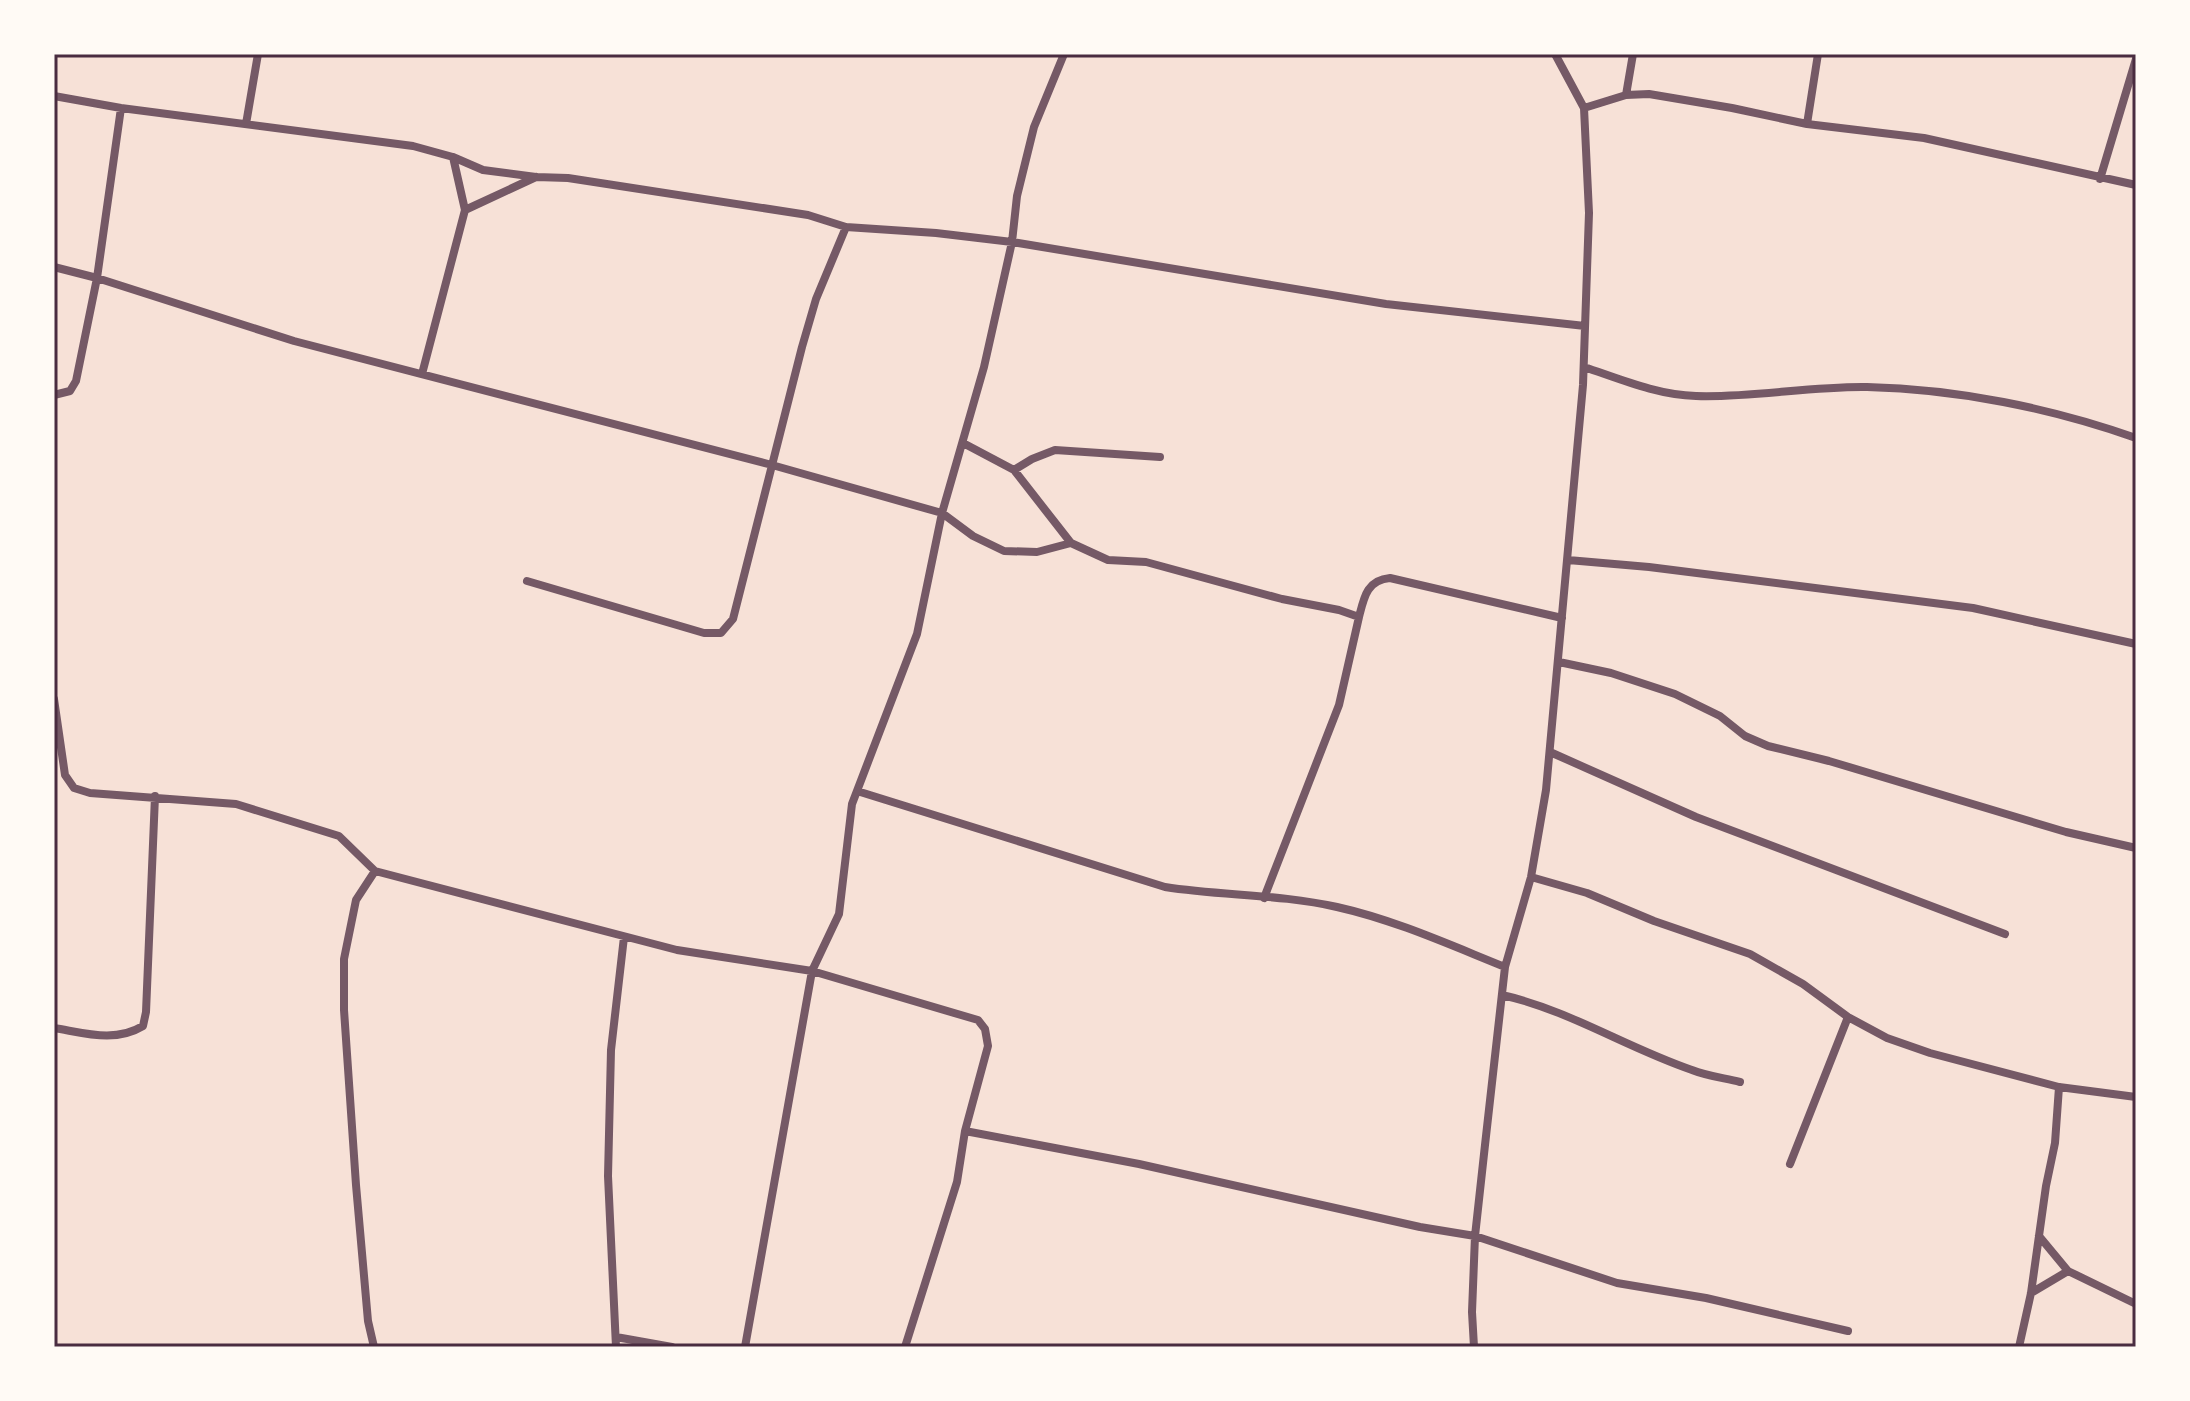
<svg xmlns="http://www.w3.org/2000/svg" width="2190" height="1401" viewBox="0 0 2190 1401" font-family="'PT Sans Narrow',sans-serif">
<style>
.lines{fill:none;stroke-linecap:round;stroke-linejoin:round}
.minor{stroke:#755966;stroke-width:8}
.neatline{fill:none;stroke:#4a2c40;stroke-width:3}
</style>
<rect width="100%" height="100%" fill="#f7e1d7"/>
<g class="lines">
<path class="minor" d="M1626,95L1633,54
M54,96L121,108L413,146L453,157L483,170L536,177L568,178L808,215L846,227L936,233L1012,242L1386,304L1585,326
M1584,108L1626,95L1649,94L1732,108L1807,124L1924,138L2136,185
M246,124L258,54
M1807,124L1818,54
M2100,179L2136,59
M465,210L536,177
M54,267L97,278L294,341L772,465L942,513L973,536L1004,551L1037,552L1071,543
M1584,367C1620,379 1657,395 1696,396C1753,398 1810,386 1867,387C1957,389 2051,408 2136,438
M422,374L465,210L453,157
M54,395L70,391L76,381L97,278L121,108
M963,443L1014,470L1071,543L1108,560L1146,562L1282,599L1339,610L1359,617C1364,597 1367,580 1390,578L1562,618
M1014,470L1032,459L1055,450L1160,457
M1568,560L1649,567L1973,608L2136,644
M527,581L704,633H721L733,619L802,347L816,299L846,227
M1559,662L1611,673L1675,694L1720,716L1745,736L1768,746L1829,761L2066,832L2136,848
M54,699L65,775L74,788L90,793L236,804L339,836L375,871L677,950L812,971L978,1020L985,1029L988,1046L965,1131
M1550,752L1696,817L2005,934
M857,791L1165,887C1222,896 1280,894 1337,907C1395,920 1450,945 1505,967
M1531,877L1587,893L1654,921L1750,954L1803,984L1848,1017L1887,1038L1930,1053L2059,1087L2136,1097
M1264,898L1339,705L1359,617
M1502,995C1569,1010 1627,1048 1692,1070C1707,1076 1724,1078 1740,1082
M54,1028C85,1033 115,1043 143,1026L146,1012L155,796
M1790,1164L1848,1017
M2039,1236L2068,1271L2136,1304
M2031,1293L2068,1271
M616,1337L672,1347
M374,1347L368,1321L356,1185L344,1010V959L356,900L375,871
M616,1347L608,1176L611,1050L624,937
M745,1347L812,971L839,914L852,804L917,634L942,513L984,367L1012,242L1017,196L1034,127L1064,54
M905,1347L957,1182L965,1131L1139,1164L1420,1227L1475,1236L1617,1283L1706,1298L1848,1331
M1474,1347L1472,1312L1475,1236L1485,1145L1505,967L1531,877L1546,790L1583,385L1589,213L1584,108L1555,54
M2019,1347L2031,1293L2046,1186L2055,1143L2059,1087"/>
</g>
<rect width="2190" height="1401" fill="none" stroke="#fffaf5" stroke-width="112"/>
<rect x="56" y="56" width="2078" height="1289" class="neatline"/>
</svg>
